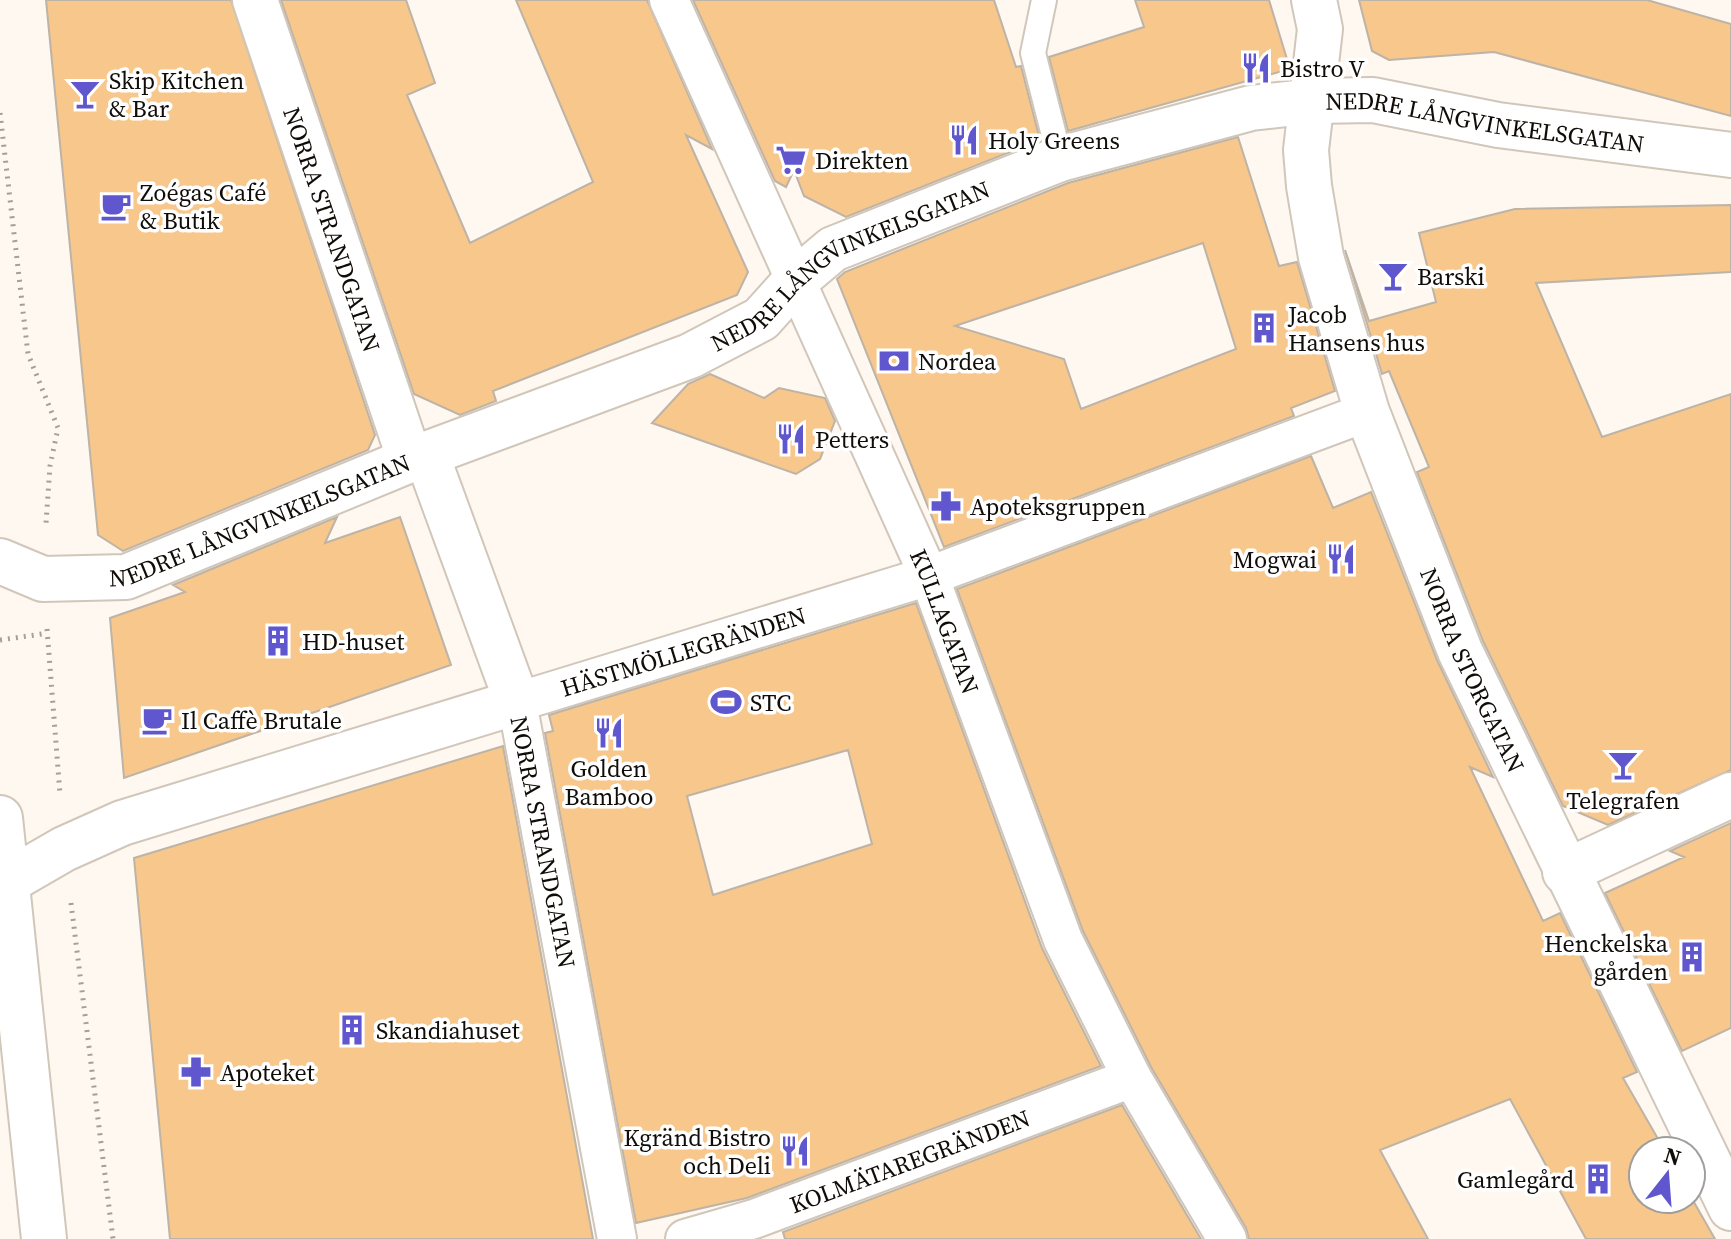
<svg xmlns="http://www.w3.org/2000/svg" width="1731" height="1239" viewBox="0 0 1731 1239" font-family="'Source Serif 4',serif">
<style>
.building{fill:#f7c78c;stroke:#bdb3a6;stroke-width:2;fill-rule:evenodd}
.lines{fill:none;stroke-linecap:round;stroke-linejoin:round}
.service-casing{stroke:#d1c6ba;stroke-width:28}
.pedestrian-casing{stroke:#d1c6ba;stroke-width:42}
.minor-casing{stroke:#d1c6ba;stroke-width:48}
.secondary-casing{stroke:#d1c6ba;stroke-width:48}
.path{stroke:#a49f98;stroke-width:5;stroke-dasharray:2 6;stroke-linecap:butt}
.service{stroke:#fff;stroke-width:24}
.pedestrian{stroke:#fff;stroke-width:38}
.minor{stroke:#fff;stroke-width:44}
.secondary{stroke:#fff;stroke-width:44}
.labels{text-anchor:middle;dominant-baseline:central;stroke-width:7;stroke-linejoin:round;paint-order:stroke}
.poi-label{font-size:24px;fill:#100c08;stroke:#fff;text-anchor:start}
.street-label{font-size:24px;fill:#100c08;stroke:#fff}
</style>
<rect width="100%" height="100%" fill="#fef8f0"/>
<path class="building" d="M46,0H231L375,435L368,450L123,551L98,535Z
M281,0H406L435,83L407,95L470,243L593,182L516,0H647L712,149L686,135L748,272L737,295L493,391L496,401L460,415L414,394Z
M693,0H994L1016,67L1021,66L1040,140L846,217L804,196L794,170L786,187L775,181Z
M1135,0H1269L1290,69L1068,131L1049,57L1144,27Z
M1359,0H1647L1731,24V116L1494,52L1389,60L1372,51Z
M1238,137L1279,266L1297,262L1335,391L1291,408L1294,416L944,547L837,279L845,272L1068,183ZM1203,243L1236,349L1081,409L1064,359L955,326Z
M1731,205V272L1536,283L1602,437L1731,394V770L1608,825L1563,806L1483,641L1417,472L1429,467L1389,371L1382,374L1345,250L1369,321L1436,302L1419,233L1515,209Z
M710,374L764,398L779,388L825,398L835,421L820,459L796,474L652,423L688,384Z
M1311,456L1333,508L1371,492L1437,660L1493,777L1470,767L1543,921L1560,913L1637,1072L1623,1078L1665,1151H1643V1199L1691,1197L1715,1239H1586L1510,1099L1380,1150L1428,1239H1249L1246,1228L1151,1067L1083,931L957,589Z
M337,517L325,543L400,517L451,665L124,778L110,618L185,592L173,585Z
M916,603L1042,948L1101,1066L747,1198L636,1223L545,733L553,731L549,715ZM848,750L872,844L713,895L687,796Z
M503,746L593,1239H170L134,858Z
M1731,823V1028L1682,1051L1605,893L1684,857L1670,851Z
M1122,1105L1201,1239H785L783,1232Z"/>
<g class="lines">
<g class="service-casing">
<path id="service" d="M1044,0L1033,53L1060,159"/>
</g>
<g class="pedestrian-casing">
<g id="pedestrian">
<path id="s1" d="M669,0L929,576L1063,940L1132,1078L1227,1239"/>
<path id="s2" d="M617,1239L517,702L929,576L1367,412"/>
<path id="s3" d="M685,1239L754,1219L1132,1078"/>
</g>
</g>
<g class="minor-casing">
<g id="minor">
<path id="s4" d="M255,0L410,460"/>
<path id="s5" d="M1314,0L1320,29L1306,150L1309,186L1321,257L1367,412L1460,651L1731,1208"/>
<path id="s6" d="M0,561L43,579L126,577L410,460L690,356L761,319L795,281L833,249L1060,159L1251,108L1314,101L1373,100L1498,125L1731,155"/>
<path d="M1565,872L1731,795"/>
<path d="M0,886L64,849L122,823L517,702L427,456"/>
</g>
</g>
<g class="secondary-casing">
<path id="secondary" d="M0,818L44,1239"/>
</g>
<path class="path" d="M0,113L28,354L58,428L50,466L46,523
M47,629L60,794
M0,640L42,634
M71,903L113,1239"/>
<use href="#service" class="service"/>
<use href="#pedestrian" class="pedestrian"/>
<use href="#minor" class="minor"/>
<use href="#secondary" class="secondary"/>
</g>
<defs>
<g id="restaurant-bare" transform="scale(2.4)"><path d="M-5-6h1v4h1v-4h1v4h1v-4h1v5L-1.5 .5V6h-2V.5L-5-1ZM5-6V6H3V1.5H1.5Q1.5-4 5-6Z" fill="#6057cf" stroke="#fff" stroke-width="2.5" paint-order="stroke"/></g>
<g id="bar-bare" transform="scale(2.4)"><path d="M-6-5H6L.8 .8V4.5H3.5V6h-7V4.5H-.8V.8Z" fill="#6057cf" stroke="#fff" stroke-width="2.5" paint-order="stroke"/></g>
<g id="supermarket-bare" transform="scale(2.4)"><path d="M-6-5.5h2.5l.6 2H6L4.5 2H-2.5L-4.4-4H-6ZM-1.5 3.2a1.3 1.3 0 1 0 .1 0ZM3 3.2a1.3 1.3 0 1 0 .1 0Z" fill="#6057cf" stroke="#fff" stroke-width="2.5" paint-order="stroke"/></g>
<g id="cafe-bare" transform="scale(2.4)"><path d="M-5.5-4.5H6V0H3Q3 3.5 0 3.5H-2.5Q-5.5 3.5-5.5 0ZM3-3.2v2h1.7v-2ZM-6 4.5H4V6H-6Z" fill="#6057cf" stroke="#fff" stroke-width="2.5" paint-order="stroke"/></g>
<g id="building-bare" transform="scale(2.4)"><path d="M-4-6H4V6H1V3H-1V6H-4ZM-2.5-4.3h1.7v1.8h-1.7ZM.8-4.3h1.7v1.8H.8ZM-2.5-1h1.7V.8h-1.7ZM.8-1h1.7V.8H.8Z" fill="#6057cf" stroke="#fff" stroke-width="2.5" paint-order="stroke"/></g>
<g id="bank-bare" transform="scale(2.4)"><path d="M-6-4H6V4H-6ZM0-2.3a2.3 2.3 0 1 0 0 4.6a2.3 2.3 0 1 0 0-4.6Z" fill="#6057cf" stroke="#fff" stroke-width="2.5" paint-order="stroke"/></g>
<g id="pharmacy-bare" transform="scale(2.4)"><path d="M-2-6h4v4h4v4h-4v4h-4v-4h-4v-4h4Z" fill="#6057cf" stroke="#fff" stroke-width="2.5" paint-order="stroke"/></g>
<g id="stadium-bare" transform="scale(2.4)"><path d="M0-5a6.5 5 0 1 0 0 10a6.5 5 0 1 0 0-10ZM-3.5-1.8h7v3.6h-7Z" fill="#6057cf" stroke="#fff" stroke-width="2.5" paint-order="stroke"/></g>
</defs>
<g fill-rule="evenodd">
<use href="#restaurant-bare" x="1256" y="68"/>
<use href="#bar-bare" x="85" y="94"/>
<use href="#restaurant-bare" x="964" y="140"/>
<use href="#supermarket-bare" x="791" y="160"/>
<use href="#cafe-bare" x="116" y="206"/>
<use href="#bar-bare" x="1393" y="276"/>
<use href="#building-bare" x="1264" y="328"/>
<use href="#bank-bare" x="894" y="361"/>
<use href="#restaurant-bare" x="791" y="439"/>
<use href="#pharmacy-bare" x="946" y="506"/>
<use href="#restaurant-bare" x="1341" y="559"/>
<use href="#building-bare" x="278" y="641"/>
<use href="#stadium-bare" x="726" y="702"/>
<use href="#cafe-bare" x="157" y="720"/>
<use href="#restaurant-bare" x="609" y="733"/>
<use href="#bar-bare" x="1623" y="765"/>
<use href="#building-bare" x="1692" y="957"/>
<use href="#building-bare" x="352" y="1030"/>
<use href="#pharmacy-bare" x="196" y="1072"/>
<use href="#restaurant-bare" x="795" y="1151"/>
<use href="#building-bare" x="1598" y="1179"/>
</g>
<g class="labels">
<g class="poi-label">
<text x="1280" y="68">Bistro V</text>
<text x="109" y="80">Skip Kitchen<tspan x="109" dy="28">&amp; Bar</tspan></text>
<text x="988" y="140">Holy Greens</text>
<text x="815" y="160">Direkten</text>
<text x="140" y="192">Zoégas Café<tspan x="140" dy="28">&amp; Butik</tspan></text>
<text x="1417" y="276">Barski</text>
<text x="1288" y="314">Jacob<tspan x="1288" dy="28">Hansens hus</tspan></text>
<text x="918" y="361">Nordea</text>
<text x="815" y="439">Petters</text>
<text x="970" y="506">Apoteksgruppen</text>
<text x="1317" y="559" text-anchor="end">Mogwai</text>
<text x="302" y="641">HD-huset</text>
<text x="750" y="702">STC</text>
<text x="181" y="720">Il Caffè Brutale</text>
<text x="609" y="768" text-anchor="middle">Golden<tspan x="609" dy="28">Bamboo</tspan></text>
<text x="1623" y="800" text-anchor="middle">Telegrafen</text>
<text x="1668" y="943" text-anchor="end">Henckelska<tspan x="1668" dy="28">gården</tspan></text>
<text x="376" y="1030">Skandiahuset</text>
<text x="220" y="1072">Apoteket</text>
<text x="771" y="1137" text-anchor="end">Kgränd Bistro<tspan x="771" dy="28">och Deli</tspan></text>
<text x="1574" y="1179" text-anchor="end">Gamlegård</text>
</g>
<g class="street-label">
<text stroke="none"><textPath href="#s6" startOffset="1594">NEDRE LÅNGVINKELSGATAN</textPath></text>
<text stroke="none"><textPath href="#s4" startOffset="242">NORRA STRANDGATAN</textPath></text>
<text stroke="none"><textPath href="#s6" startOffset="922">NEDRE LÅNGVINKELSGATAN</textPath></text>
<text stroke="none"><textPath href="#s6" startOffset="274">NEDRE LÅNGVINKELSGATAN</textPath></text>
<text stroke="none"><textPath href="#s1" startOffset="680">KULLAGATAN</textPath></text>
<text stroke="none"><textPath href="#s2" startOffset="720">HÄSTMÖLLEGRÄNDEN</textPath></text>
<text stroke="none"><textPath href="#s5" startOffset="700">NORRA STORGATAN</textPath></text>
<text transform="translate(543 842) rotate(79)">NORRA STRANDGATAN</text>
<text stroke="none"><textPath href="#s3" startOffset="238">KOLMÄTAREGRÄNDEN</textPath></text>
</g>
</g>
<g transform="translate(1667 1175) rotate(17)"><circle r="38" fill="#ffffff" stroke="#9f9e9c" stroke-width="2"/>
<path d="M0-6L14 30L0 20L-14 30Z" fill="#6057cf"/>
<text y="-12" font-size="22" font-weight="bold" text-anchor="middle" fill="#100c08">N</text>
</g>
</svg>
